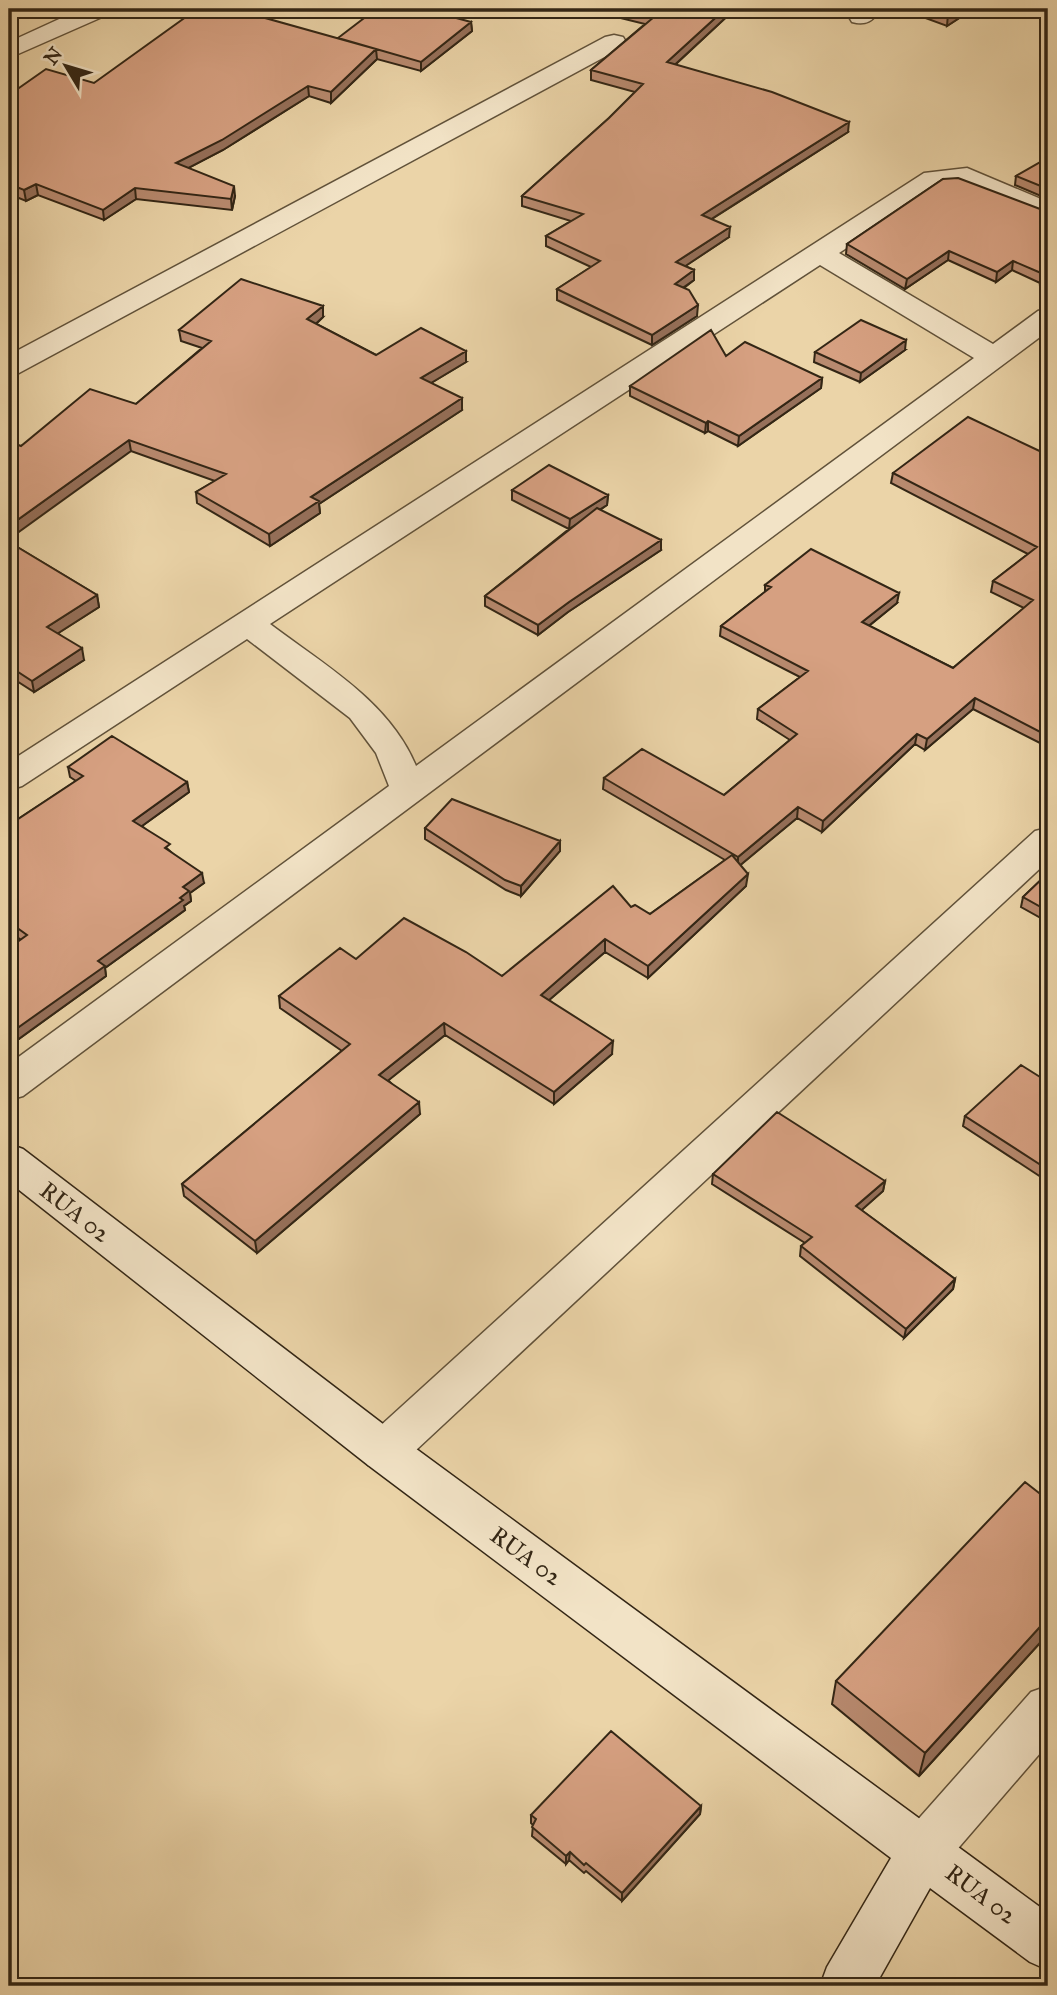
<svg xmlns="http://www.w3.org/2000/svg" width="1057" height="1995" viewBox="0 0 1057 1995" font-family="'IM FELL Great Primer',serif">
<style>
.lines{fill:none;stroke-linecap:round;stroke-linejoin:round}
.street-casing{stroke:#61523a;stroke-width:3}
.secondary-casing{stroke:#332615;stroke-width:3}
.street{fill:#f2e3c6;fill-rule:evenodd}
.secondary{fill:#f2e3c6;fill-rule:evenodd}
.wall{fill:#b88a6f;stroke:#332615;stroke-width:2}
.shaded-wall{fill:#96705a;stroke:#332615;stroke-width:2}
.building{fill:#d6a081;stroke:#332615;stroke-width:2}
.labels{text-anchor:middle;dominant-baseline:central;stroke-width:6;stroke-linejoin:round;paint-order:stroke}
.near-street-label{font-size:24px;fill:#332615;stroke:#f2e3c6}
</style>
<rect width="100%" height="100%" fill="#ebd4a8"/>
<filter id="stains"><feTurbulence type="fractalNoise" baseFrequency=".00286" numOctaves="4"/><feColorMatrix values="0 0 0 0 .2 0 0 0 0 .09 0 0 0 0 .02 0 0 0 .5 -.17"/></filter>
<radialGradient id="worn" r=".72"><stop offset=".6" stop-color="#630" stop-opacity="0"/><stop offset="1" stop-color="#630" stop-opacity=".3"/></radialGradient>
<g class="lines">
<g class="street-casing">
<path id="street" d="M81,9H112L109,14L9,58V42Z
M855,9H881C873,21 866,26 852,22L849,17Z
M614,35L623,37L626,42L623,47L19,373L9,376V355L605,37Z
M967,168L1048,202V220L964,184L941,186L839,253L993,344L1038,311L1048,308V331L23,1096L9,1100V1064L389,786L376,753L350,718L247,639L22,786L9,790V762L924,173ZM820,265L974,358L416,766C389,701 324,665 270,624Z
M1048,828V861L400,1465L384,1470L368,1465L362,1451L368,1437L1035,831Z
M1048,1686V1744L942,1867L924,1874L906,1867L899,1850L906,1833L1031,1692Z"/>
</g>
<g class="secondary-casing">
<path id="secondary" d="M9,1144L23,1149L400,1437L1048,1913V1970L1030,1962L930,1888L875,1986H820L827,1967L891,1858L368,1465L9,1182Z"/>
</g>
<use href="#street" class="street"/>
<use href="#secondary" class="secondary"/>
</g>
<path class="wall" d="M596,9H735L675,65L848,132L712,219L729,237L685,266L694,270V280L684,288L697,316L652,345L557,300V289L591,267L546,246V236L571,221L522,206V196L609,118L635,92L591,80V70L645,24L596,12Z
M901,9H973L947,26Z
M471,22L472,31L421,71L377,59L331,103L309,96L223,150L188,168L235,196L232,210L136,199L104,220L38,195L26,201L9,194V95L94,83L338,38Z
M1048,162V199L1015,185L1016,176Z
M943,179L1048,276L1040,283L1012,270L996,282L948,260L905,289L846,254L847,244Z
M323,317L316,324L376,355L466,362L431,383L462,410L319,504L320,513L270,546L197,503L196,492L215,481L131,451L21,446L136,404L202,348L181,341L179,330Z
M905,350L860,382L814,362L815,352Z
M726,356L822,378L821,388L738,446L708,431L705,433L630,396V386Z
M1048,455V747L973,709L925,750L915,744L822,832L797,818L740,865L746,886L648,978L605,952L549,1000L612,1054L554,1104L445,1035L388,1080L420,1114L257,1253L184,1196L182,1184L342,1051L280,1008L279,996L356,959L502,976L631,907L650,914L725,860L603,789L604,778L724,795L790,740L757,719L758,709L800,677L720,636L721,626L765,592V585L897,603L869,626L953,668L1024,608L991,592L993,581L1028,554L891,483L893,473Z
M512,490L608,495L607,505L600,510L661,550L568,612L538,635L485,606V596L569,529L512,500Z
M9,542L97,595L99,607L58,633L84,660L34,692L9,676Z
M68,767L187,782L189,792L142,826L171,852L204,883L190,893L191,901L184,906L185,910L105,968L106,976L9,1046V948L21,940L9,931V821L12,823L76,781L70,777Z
M425,828L560,841V851L521,896L506,890L425,839Z
M1048,873V922L1021,907L1023,897Z
M1048,1082V1175L1044,1179L963,1126L965,1116Z
M713,1174L885,1181L883,1191L861,1210L955,1279L953,1289L904,1338L800,1256L801,1246L805,1243L712,1184Z
M1048,1500V1634L919,1776L832,1704L836,1681Z
M701,1806L700,1814L622,1901L586,1871L584,1873L569,1860L566,1864L532,1836L533,1825L531,1823V1815Z"/>
<path class="shaded-wall" d="M725,9H735L667,72V62Z
M956,9H973L947,26L948,14Z
M471,22L472,31L421,71V62Z
M376,49L377,59L331,103V92Z
M308,86L309,96L223,150L177,174L176,163Z
M849,122L848,132L702,225V215Z
M36,184L38,195L26,201L24,190Z
M234,186L235,196L232,210L231,199Z
M135,188L136,199L104,220L103,210Z
M730,227L729,237L675,273L676,262Z
M949,251L948,260L905,289L907,279Z
M1013,261L1012,270L996,282L997,272Z
M1048,268V276L1040,283L1041,273Z
M694,270V280L674,294L675,284Z
M698,305L697,316L652,345V335Z
M323,306V317L308,331L307,319Z
M906,340L905,350L860,382L861,373Z
M466,351V362L421,389V378Z
M822,378L821,388L738,446L739,436Z
M462,398V410L319,504L320,513L270,546L269,534L311,497Z
M708,421V431L705,433L706,423Z
M129,440L131,451L9,539V526Z
M608,495L607,505L569,529L570,519Z
M661,540V550L568,612L538,635V625L569,602Z
M899,593L897,603L861,632L862,622Z
M97,595L99,607L49,639L47,627Z
M82,648L84,660L34,692L32,681Z
M975,698L973,709L925,750L927,739Z
M917,734L915,744L822,832L823,821Z
M187,782L189,792L135,831L133,821Z
M798,807L797,818L738,867V857Z
M560,841V851L521,896V886Z
M202,873L204,883L190,893L191,901L184,906L185,910L105,968L106,976L9,1046V1034L98,961L183,887Z
M748,874L746,886L648,978V966Z
M605,939V952L541,1007V995Z
M444,1023L445,1035L380,1087L379,1075Z
M613,1041L612,1054L554,1104V1092Z
M419,1102L420,1114L257,1253L255,1241Z
M1048,1168V1175L1044,1179L1047,1169Z
M885,1181L883,1191L855,1216L856,1206Z
M955,1279L953,1289L904,1338L906,1329Z
M1048,1618V1634L919,1776L925,1753Z
M701,1806L700,1814L622,1901V1893Z
M570,1852L569,1860L566,1864V1856Z"/>
<path class="building" d="M197,9H233L376,49L331,92L308,86L222,140L176,163L234,186L231,199L135,188L103,210L36,184L24,190L9,184V95L46,69L94,83Z
M376,9H423L471,22L421,62L338,38Z
M623,9H725L667,62L772,92L849,122L702,215L730,227L676,262L694,270L675,284L689,290L698,305L652,335L557,289L600,261L546,236L583,214L522,196L609,118L643,84L591,70L654,17Z
M934,9H956L948,14Z
M1044,160L1048,162V189L1016,176Z
M958,178L1048,212V268L1041,273L1013,261L997,272L949,251L907,279L847,244L943,179Z
M241,279L323,306L307,319L376,355L421,328L466,351L421,378L462,398L311,497L319,501L269,534L196,492L226,474L129,440L9,526V443L11,442L21,446L90,389L136,404L211,341L179,330Z
M861,320L906,340L861,373L815,352Z
M711,330L726,356L745,342L822,378L739,436L708,421L706,423L630,386Z
M968,417L1048,455V736L975,698L927,739L917,734L823,821L798,807L738,857L604,778L642,749L724,795L797,734L758,709L808,671L721,626L771,587L765,585L811,549L899,593L862,622L953,668L1033,600L993,581L1037,547L893,473Z
M549,465L608,495L570,519L512,490Z
M597,508L661,540L569,602L538,625L485,596Z
M9,542L97,595L47,627L82,648L32,681L9,666Z
M112,736L187,782L133,821L170,844L165,848L202,873L183,887L189,891L180,898L183,900L98,961L105,966L9,1034V948L27,935L9,922V821L12,823L83,776L68,767Z
M452,799L560,841L521,886L505,880L425,828Z
M732,855L748,874L648,966L605,939L541,995L613,1041L554,1092L444,1023L379,1075L419,1102L255,1241L182,1184L350,1044L279,996L340,948L356,959L404,918L466,952L502,976L613,886L631,907L635,905L650,914Z
M1048,873V911L1023,897Z
M1021,1065L1048,1082V1168L1047,1169L965,1116Z
M777,1112L885,1181L856,1206L955,1279L906,1329L801,1246L812,1237L713,1174Z
M1025,1482L1048,1500V1618L925,1753L836,1681Z
M611,1731L701,1806L622,1893L586,1863L584,1865L570,1852L566,1856L532,1827L536,1819L531,1815Z"/>
<g class="labels">
<g class="near-street-label">
<text transform="translate(75 1212) rotate(38)">RUA 02</text>
<text transform="translate(526 1556) rotate(36)">RUA 02</text>
<text transform="translate(981 1894) rotate(37)">RUA 02</text>
</g>
</g>
<rect width="1057" height="1995" fill="none" stroke="#ebd4a8" stroke-width="35"/>
<rect x="10" y="10" width="1036" height="1974" fill="none" stroke="#332615" stroke-width="3.5"/>
<rect x="18" y="18" width="1022" height="1960" fill="none" stroke="#332615" stroke-width="2"/>
<g transform="translate(66 66) rotate(308)" stroke="#f2e3c6" stroke-width="5" paint-order="stroke">
<path d="M0-5L12 26L0 18L-12 26Z" fill="#332615"/>
<text y="-10" font-size="19" font-weight="bold" text-anchor="middle" fill="#332615">N</text>
</g>
<rect width="100%" height="100%" filter="url(#stains)"/>
<rect width="100%" height="100%" fill="url(#worn)"/>
</svg>
